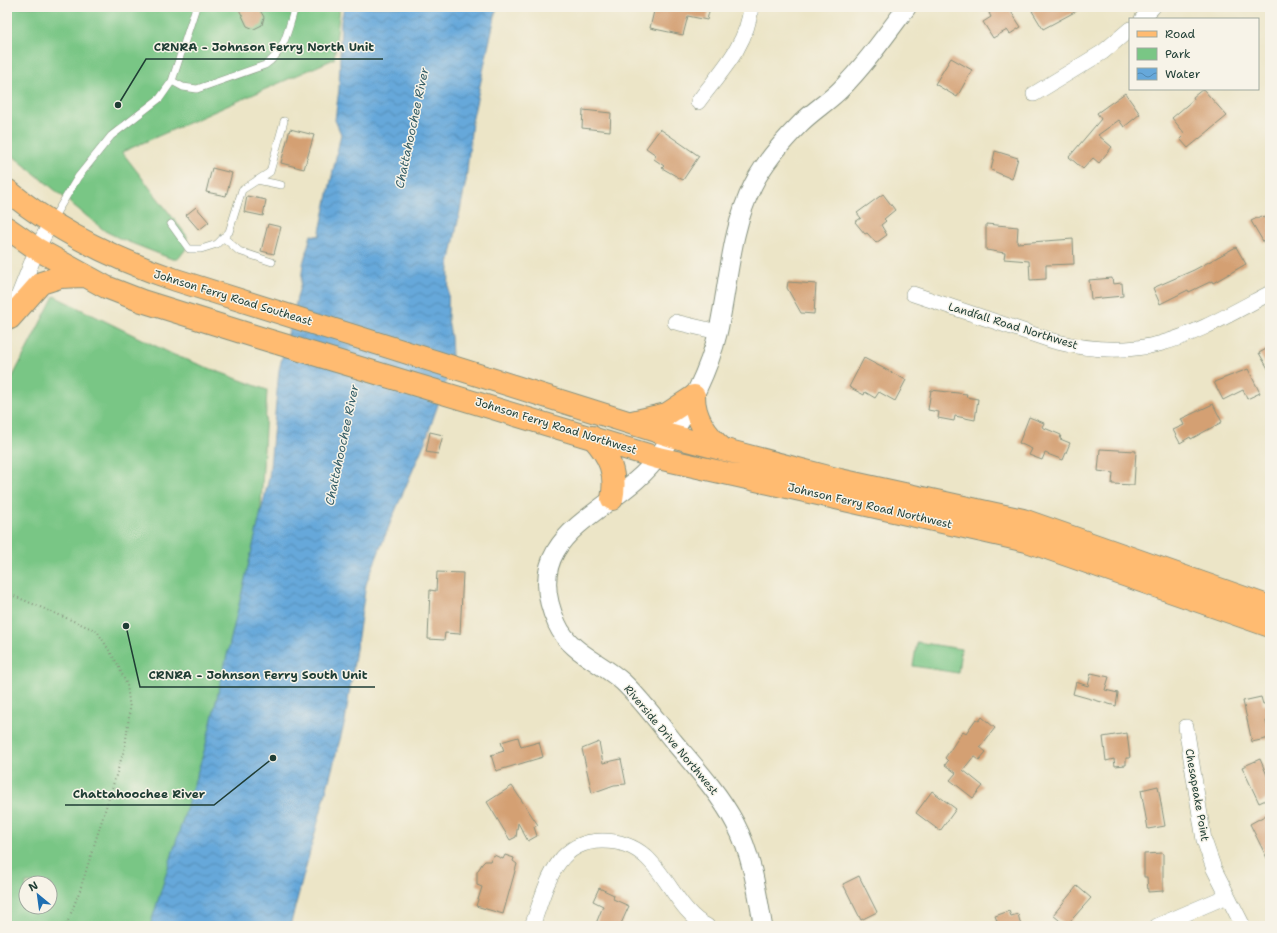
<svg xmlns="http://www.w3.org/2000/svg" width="1277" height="933" viewBox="0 0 1277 933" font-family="'Shantell Sans',sans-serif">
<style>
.park{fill:#79c685;stroke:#4c825c;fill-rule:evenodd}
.water{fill:url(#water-waves);stroke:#427287}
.building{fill:#d4a073}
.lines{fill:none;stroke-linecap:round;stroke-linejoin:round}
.service-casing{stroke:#86917e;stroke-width:8}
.minor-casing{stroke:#86917e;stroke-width:16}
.tertiary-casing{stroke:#86917e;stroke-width:20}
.primary-casing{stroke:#86917e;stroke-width:24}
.path{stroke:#86917e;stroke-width:2;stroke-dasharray:1 3;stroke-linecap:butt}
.service{stroke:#fff;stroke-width:7}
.minor{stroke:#fff;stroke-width:15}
.tertiary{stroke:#fff;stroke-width:18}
.primary{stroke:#ffbb71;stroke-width:22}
.labels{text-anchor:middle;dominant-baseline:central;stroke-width:3;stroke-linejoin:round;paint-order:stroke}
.street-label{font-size:11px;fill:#1f3d34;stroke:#f7f3e8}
.water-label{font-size:12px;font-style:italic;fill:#345d66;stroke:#f7f3e8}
.leader{fill:none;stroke:#1f3d34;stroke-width:1.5}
.callout-dot{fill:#1f3d34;stroke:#f7f3e8;stroke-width:1.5}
.callout-label{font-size:12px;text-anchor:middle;font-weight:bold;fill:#1f3d34;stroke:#f7f3e8;stroke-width:3;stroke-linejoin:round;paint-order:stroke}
</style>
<defs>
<pattern id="water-waves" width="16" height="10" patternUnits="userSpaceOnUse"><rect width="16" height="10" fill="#66a8da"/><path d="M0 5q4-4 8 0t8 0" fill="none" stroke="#538ab2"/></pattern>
</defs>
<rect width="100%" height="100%" fill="#f7f3e8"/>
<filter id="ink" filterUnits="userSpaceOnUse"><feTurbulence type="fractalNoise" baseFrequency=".025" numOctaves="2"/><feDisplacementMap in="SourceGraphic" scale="8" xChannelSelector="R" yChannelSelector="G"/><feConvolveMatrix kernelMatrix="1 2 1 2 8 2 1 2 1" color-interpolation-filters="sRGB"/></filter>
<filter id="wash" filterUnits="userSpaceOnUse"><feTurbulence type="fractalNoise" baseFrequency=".012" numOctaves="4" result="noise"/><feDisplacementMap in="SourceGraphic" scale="16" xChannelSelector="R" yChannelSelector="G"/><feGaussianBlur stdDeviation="0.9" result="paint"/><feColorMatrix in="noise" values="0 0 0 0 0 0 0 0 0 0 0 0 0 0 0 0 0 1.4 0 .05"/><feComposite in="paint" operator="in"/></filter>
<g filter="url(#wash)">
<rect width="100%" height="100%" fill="#ece5c7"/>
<path class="park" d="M7,7H340L334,59L122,152L187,236L186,249L178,259H172L121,239L105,231L7,151Z
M54,296L174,355L267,390L257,583L171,926H7V388ZM26,883H50V907H26Z
M917,642L961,649L958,673L913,666Z"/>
<path class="water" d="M344,7H497L472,122L466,181L449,265L448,319L451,337L452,355L449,373L425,442L393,516L366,584L345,721L290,926H150L205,748L269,478L279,370L301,282L303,264L311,235L319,236L341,134L335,120L339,89L341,21Z"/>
<g id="blocks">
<path class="building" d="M238,7H262L261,12L264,17L262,25L254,29L247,26Z
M655,7H710L707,20L688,16L683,35L650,28Z
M998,7H1008L1021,27L1010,34L1007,30L993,38L983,22L991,17L989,13Z
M1039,7H1084L1043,29L1032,11Z
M951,58L972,70L957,97L935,84Z
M1203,89L1227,116L1188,148L1180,139L1185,134L1172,118L1194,99L1193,97Z
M1125,93L1140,114L1124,127L1119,120L1098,135L1112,147L1099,163L1093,158L1083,169L1069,157L1101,119L1097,113Z
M583,110L611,113L610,131L582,128Z
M290,129L314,135L304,169L281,163Z
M660,129L699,156L683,180L662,168L664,166L654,159L656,155L646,148Z
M995,151L1018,158L1012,179L991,170Z
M212,168L232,173L226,196L206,192Z
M883,194L895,210L884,219L886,221L881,225L887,235L876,243L867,233L865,234L855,222L861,218L857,213Z
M247,196L266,200L263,216L244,212Z
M196,207L209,222L199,230L186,215Z
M1270,214V239L1264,243L1251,221L1261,216L1263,218Z
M268,224L281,227L274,254L261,251Z
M986,224L1018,227L1017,243L1073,239L1074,264L1046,265V279L1030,280L1029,261L1004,259L1005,253L986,250Z
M1236,247L1246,264L1213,283L1212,281L1189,292L1188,290L1160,304L1153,288L1194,270Z
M1112,278L1113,284L1122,283L1123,296L1091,299L1089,280Z
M788,282L816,284L814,314L801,313L787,288Z
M1270,347V372L1259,353Z
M864,358L906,380L895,401L879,392L875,398L865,392L864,395L849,387Z
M1248,369L1260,393L1247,399L1243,390L1223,400L1214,382Z
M931,390L967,394L966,397L978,399L975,420L955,416L954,421L938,418L939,412L928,410Z
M1213,404L1222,422L1191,439L1190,437L1180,443L1173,430L1184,425L1181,419Z
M1029,417L1044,423L1042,427L1061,435L1060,439L1070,443L1063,460L1045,453L1042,460L1029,455L1032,449L1019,443Z
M430,432L443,435L438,454L426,452Z
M1100,449L1136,451L1134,485L1112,484L1113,473L1098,471Z
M437,572L463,573L460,634L445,633L444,640L428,639L430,590L436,591Z
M1091,673L1109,677L1105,690L1118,693L1116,706L1073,694L1076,682L1088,686Z
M1261,697L1263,704L1270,703V720L1266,721L1270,738L1252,742L1243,701Z
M982,717L995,728L980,747L986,752L979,760L974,756L963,770L983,786L973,798L950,780L956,773L945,765L948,761L945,758L963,731L966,733L976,719L979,721Z
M1127,733L1130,758H1126V765L1115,766L1114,759L1106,761L1103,737Z
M518,737L521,747L539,742L543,757L496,771L491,755L504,751L501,742Z
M599,742L603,763L621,759L626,784L614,785L592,793L582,749Z
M1260,759L1270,782V798L1259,803L1242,767Z
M512,786L538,825L534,827L537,836L528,841L518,823L516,837L510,840L487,802Z
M1158,786L1165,826L1148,829L1141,790Z
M932,791L956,809L940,831L916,813Z
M1270,813V864L1250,824Z
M1163,853V891L1148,892L1147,877H1144V854Z
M494,855L503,859L505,855L514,858L513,861L517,864L503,914L476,906L482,887L477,885V872L482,864L485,861H490Z
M859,876L877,912L861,920L843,884Z
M1077,886L1091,898L1066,926L1053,915Z
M599,888L614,895L613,899L629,906L620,926H595L603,906L593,901Z
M1009,911L1011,916L1018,914L1021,926H988V924L997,921L995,916Z"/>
</g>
</g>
<g filter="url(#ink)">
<use href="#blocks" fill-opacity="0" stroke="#86917e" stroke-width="1"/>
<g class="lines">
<g class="service-casing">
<path id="service" d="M196,7L172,81L183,87L197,89L265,65C285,52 288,29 295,7
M257,180L281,185
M52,220L78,177L111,136L160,98L172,81
M171,224L189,249H201L217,244L229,232L242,190L270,172L284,121
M223,237L239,251L272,262"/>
</g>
<g class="minor-casing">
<path id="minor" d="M1142,19L1153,7
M1034,94L1103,52L1130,29
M698,102C721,71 747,46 751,7
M913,294L1053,341C1146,365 1191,335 1270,293
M14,307L37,249L51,222
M675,322L718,332
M1186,727L1204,840L1214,869L1243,926
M532,926C546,889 554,840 603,841C618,841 634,846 645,856C667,875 681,914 707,926
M1157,926L1227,896"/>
</g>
<g class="tertiary-casing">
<path id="tertiary" d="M763,926C757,891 752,855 735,823C719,793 696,768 674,742C658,722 642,700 623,682C601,662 570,653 557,624C514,529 620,514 660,454C684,418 708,375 718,332C729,283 730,231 753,185C764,163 784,140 801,123C813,111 828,102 840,90C865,65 886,35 907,7"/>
</g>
<g class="primary-casing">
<path id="primary" d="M7,190C57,232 114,259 176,280L672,436L840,480L1023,520L1270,607
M7,228L37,249L106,287L142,301L254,336L658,458L1027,541L1270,626
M10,318L41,283L60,277L83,276
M694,396C694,419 707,436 724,450
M632,422L667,414L693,397
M592,437C610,456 617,474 612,499"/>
</g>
<path class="path" d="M7,593L97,631L117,663L127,685L130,709L125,747L80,890L66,926"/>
<use href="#service" class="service"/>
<use href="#minor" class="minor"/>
<use href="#tertiary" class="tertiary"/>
<use href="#primary" class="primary"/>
</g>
</g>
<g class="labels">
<g class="street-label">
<text transform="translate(233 298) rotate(17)">Johnson Ferry Road Southeast</text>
<text transform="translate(1013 326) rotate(17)">Landfall Road Northwest</text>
<text transform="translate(556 426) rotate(17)">Johnson Ferry Road Northwest</text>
<text transform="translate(870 506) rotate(13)">Johnson Ferry Road Northwest</text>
<text transform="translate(671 740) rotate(50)">Riverside Drive Northwest</text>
<text transform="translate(1197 795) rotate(80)">Chesapeake Point</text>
</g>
<g class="water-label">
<text transform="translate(412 128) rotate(-78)">Chattahoochee River</text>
<text transform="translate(342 445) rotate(-78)">Chattahoochee River</text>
</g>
</g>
<path class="leader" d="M118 105L146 59H383M126 626L140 687H375M273 758L214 805H65"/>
<g class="callout-dot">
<circle cx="118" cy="105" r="4"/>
<circle cx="126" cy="626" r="4"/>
<circle cx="273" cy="758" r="4"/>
</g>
<g class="callout-label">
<text x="264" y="51">CRNRA - Johnson Ferry North Unit</text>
<text x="258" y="679">CRNRA - Johnson Ferry South Unit</text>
<text x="139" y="798">Chattahoochee River</text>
</g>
<rect width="1277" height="933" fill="none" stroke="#f7f3e8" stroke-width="24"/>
<rect x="1129" y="18" width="130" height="72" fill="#f7f3e8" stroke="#a1aaa0"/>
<rect x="1137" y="31" width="20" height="6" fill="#ffbb71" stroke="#a1aaa0"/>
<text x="1165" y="38" font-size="12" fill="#1f3d34">Road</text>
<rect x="1137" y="48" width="20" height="12" fill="#79c685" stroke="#a1aaa0"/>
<text x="1165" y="58" font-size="12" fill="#1f3d34">Park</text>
<rect x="1137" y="68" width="20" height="12" fill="url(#water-waves)" stroke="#a1aaa0"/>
<text x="1165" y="78" font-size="12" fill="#1f3d34">Water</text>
<g transform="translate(38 895) rotate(331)"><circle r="19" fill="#f7f3e8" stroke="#a1aaa0"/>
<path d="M0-3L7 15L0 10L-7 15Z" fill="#1f6fb2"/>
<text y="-6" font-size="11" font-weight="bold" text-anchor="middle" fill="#1f3d34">N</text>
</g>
</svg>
